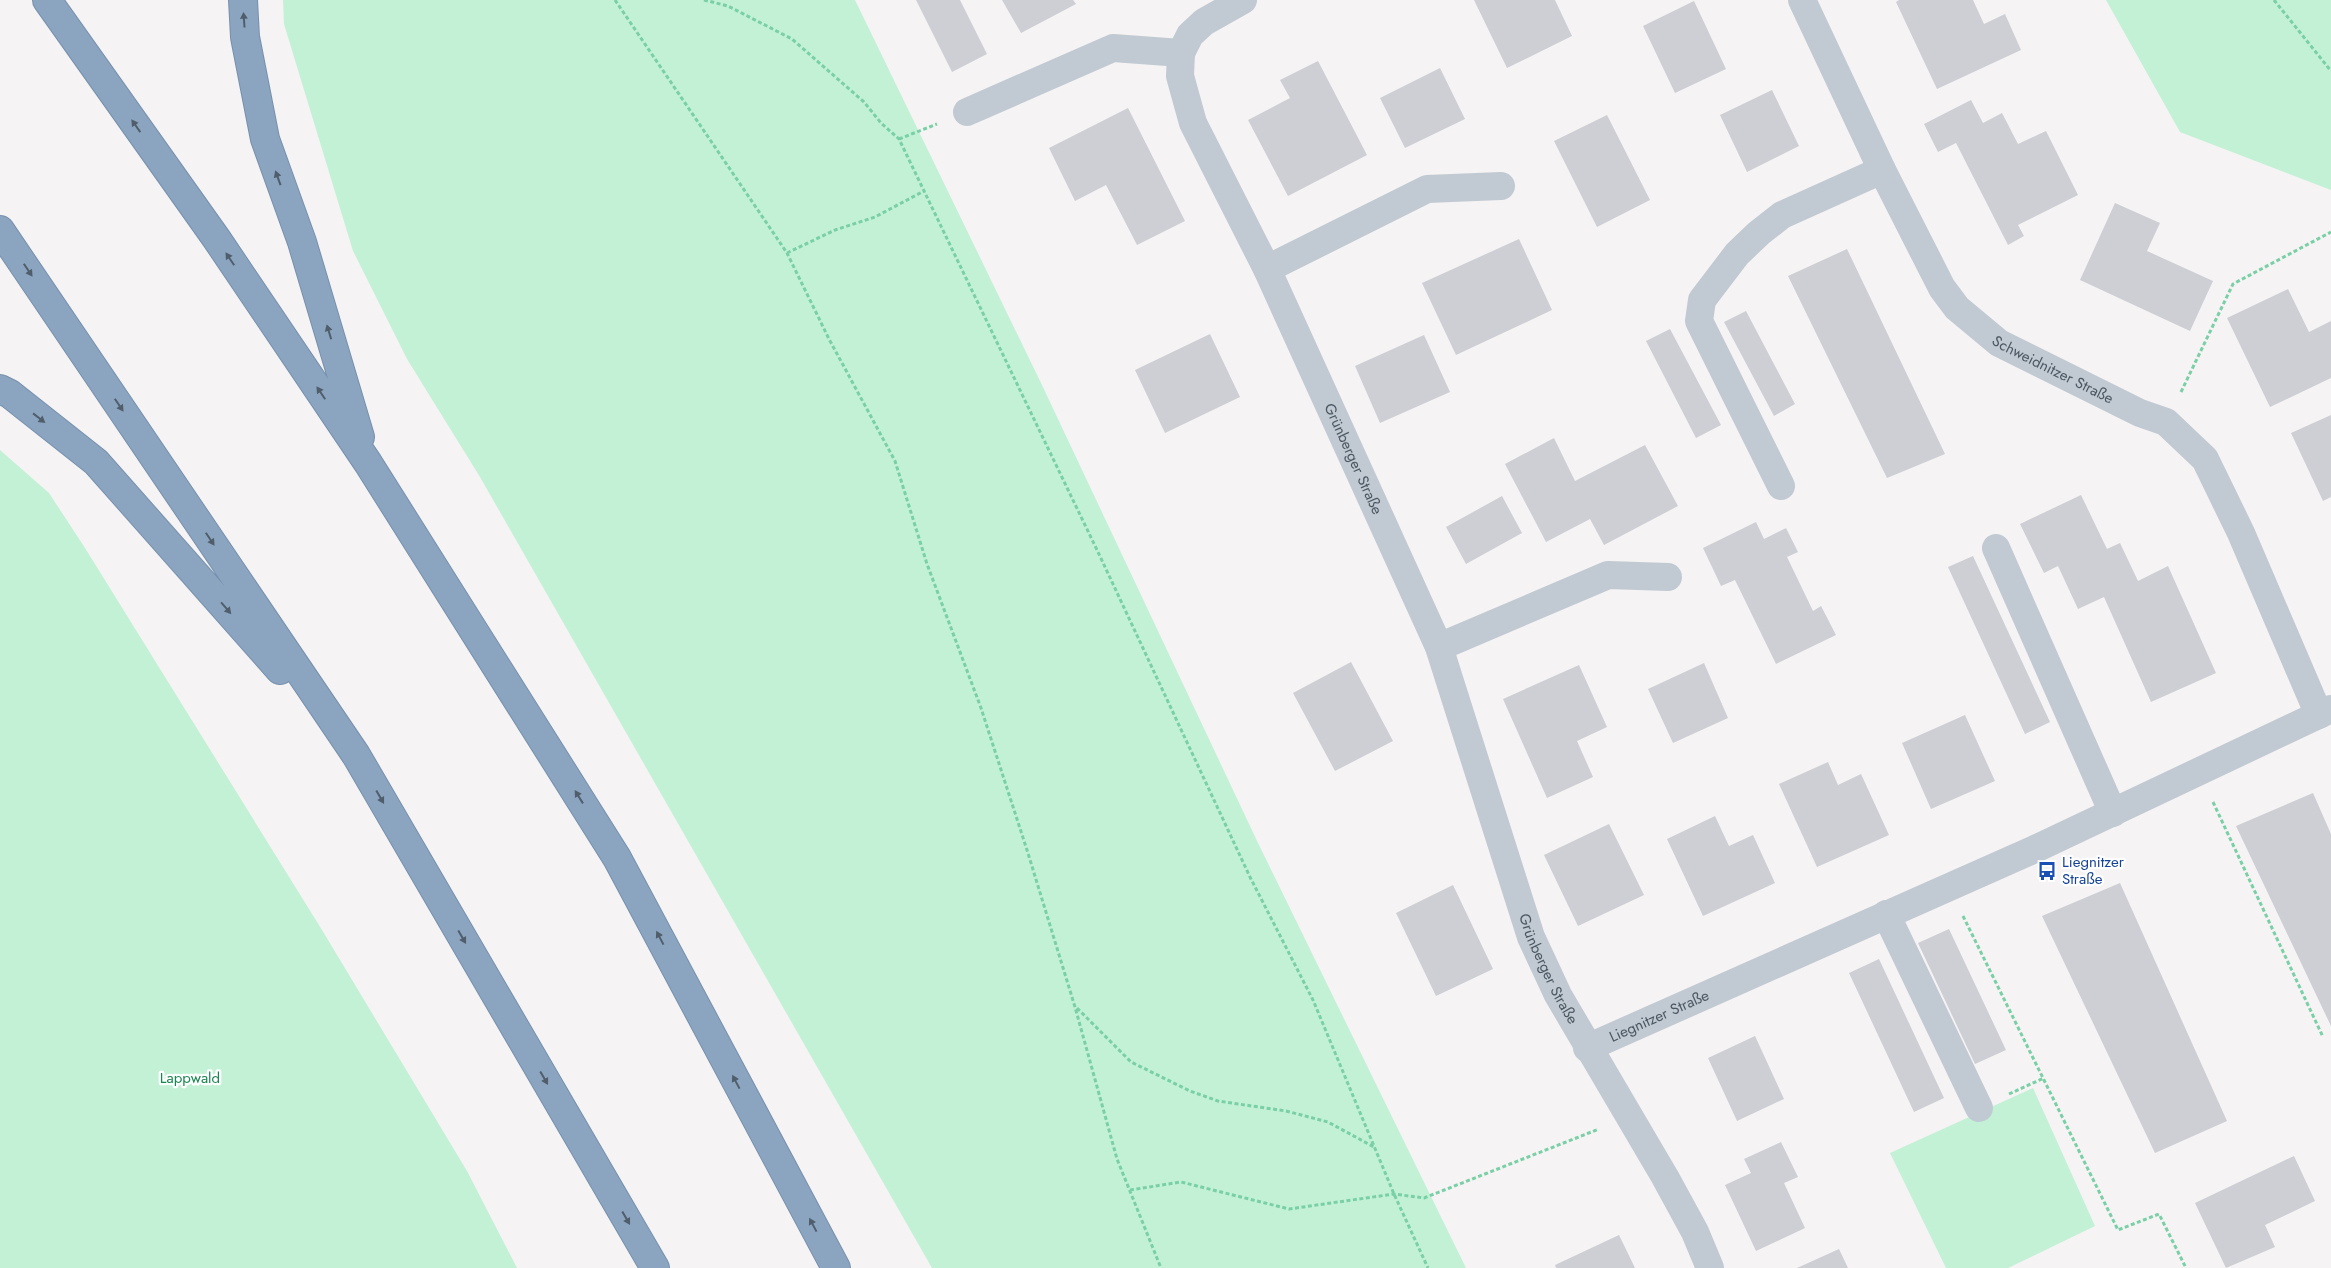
<svg xmlns="http://www.w3.org/2000/svg" width="2331" height="1268" viewBox="0 0 2331 1268" font-family="Jost,sans-serif">
<style>
.green{fill:#c3f1d5}
.building{fill:#cdcfd5}
.lines{fill:none;stroke-linecap:round;stroke-linejoin:round}
.highway-casing{stroke:#7690ad;stroke-width:30}
.path{stroke:#7ad0a6;stroke-width:3;stroke-dasharray:4 2.5;stroke-linecap:butt}
.minor{stroke:#c1cad2;stroke-width:28}
.highway{stroke:#8ba5c1;stroke-width:28}
.oneway{fill:#505e6b}
.labels{text-anchor:middle;dominant-baseline:central;stroke-width:4.5;stroke-linejoin:round;paint-order:stroke}
.street-label{font-size:15px;fill:#4a5661;stroke:#fff}
.transit-label{font-size:15px;fill:#164399;stroke:#fff;text-anchor:start}
.park-label{font-size:15px;fill:#17864f;stroke:#fff}
</style>
<rect width="100%" height="100%" fill="#f5f3f3"/>
<path class="green" d="M283,0H855L1041,383L1258,843L1466,1268H932L480,477L407,359L353,251L284,24Z
M2106,0H2331V190L2180,132Z
M0,450L49,493L85,548L322,930L467,1171L517,1268H0Z
M2033,1088L2095,1226L2008,1268H1946L1890,1153Z"/>
<path class="building" d="M916,0H960L987,54L952,72Z
M1002,0H1073L1076,4L1021,33Z
M1474,0H1555L1572,36L1507,68Z
M1899,0H1973L1984,24L2005,14L2021,50L1937,89L1896,2Z
M1694,1L1726,69L1675,93L1643,26Z
M1318,61L1367,155L1288,196L1248,120L1290,98L1280,80Z
M1440,68L1465,119L1405,148L1380,98Z
M1772,90L1799,146L1747,172L1720,115Z
M1971,100L1983,123L2002,113L2018,144L2046,131L2078,195L2018,225L2024,236L2008,245L1956,143L1938,152L1924,124Z
M1128,108L1185,221L1137,245L1106,185L1075,201L1049,148Z
M1607,115L1650,200L1597,227L1554,141Z
M2115,203L2160,223L2147,251L2213,281L2190,331L2080,280Z
M1519,239L1552,310L1456,355L1422,283Z
M1847,249L1945,454L1887,478L1788,276Z
M2288,289L2309,332L2331,321V378L2270,407L2227,318Z
M1746,311L1795,404L1774,416L1724,322Z
M1670,329L1721,425L1696,438L1646,341Z
M1210,334L1240,397L1165,433L1135,370Z
M1424,335L1450,392L1380,423L1355,366Z
M2331,415V497L2323,501L2291,433Z
M1554,438L1575,481L1645,445L1678,506L1604,545L1590,519L1546,542L1505,464Z
M2081,495L2107,549L2120,543L2138,581L2168,566L2216,673L2151,702L2104,597L2078,609L2058,566L2044,573L2020,524Z
M1502,496L1522,533L1466,564L1446,527Z
M1756,522L1764,539L1786,528L1798,552L1787,557L1813,611L1821,606L1836,635L1776,664L1735,580L1721,586L1703,548Z
M1973,556L2050,722L2025,734L1948,567Z
M1351,662L1393,741L1335,771L1293,693Z
M1704,663L1728,718L1673,743L1648,689Z
M1579,665L1607,727L1577,741L1593,777L1547,798L1503,699Z
M1965,715L1995,781L1931,809L1902,743Z
M1828,762L1838,785L1861,774L1889,835L1817,867L1779,784Z
M2313,793L2331,834V1026L2236,826Z
M1715,816L1729,846L1753,835L1775,883L1703,916L1667,839Z
M1609,824L1644,895L1578,926L1544,855Z
M2120,883L2227,1121L2155,1153L2042,916Z
M1453,885L1493,969L1436,996L1396,913Z
M1949,929L2006,1050L1975,1064L1918,943Z
M1879,959L1944,1098L1914,1112L1849,973Z
M1755,1036L1784,1099L1737,1121L1708,1058Z
M1781,1142L1798,1177L1784,1183L1805,1228L1756,1251L1725,1185L1751,1173L1744,1159Z
M2294,1156L2315,1201L2265,1225L2275,1247L2226,1268L2195,1203Z
M1619,1235L1635,1268H1556L1555,1265Z
M1839,1249L1848,1268H1797Z"/>
<g class="lines">
<g class="highway-casing">
<path id="highway" d="M47,0L216,238L368,463L617,858L836,1268
M243,0L245,37L265,139L302,242L360,437
M0,230L356,755L655,1268
M0,389L10,394L96,462L280,670"/>
</g>
<path class="path" d="M615,0L787,253L829,339L895,461L927,564L981,708L1027,850L1075,1007L1117,1159L1161,1268
M704,0L728,6L792,39L864,102L881,123L899,139L1098,552L1250,877L1313,1000L1394,1194L1428,1268
M2274,0L2331,71
M899,139L937,124
M787,253L835,230L875,217L924,191
M2181,392L2233,284L2331,232
M2213,802L2323,1037
M1963,916L2118,1230L2159,1214L2186,1268
M1077,1008L1131,1062L1190,1091L1218,1101L1286,1111L1328,1122L1374,1147
M2009,1094L2044,1078
M1130,1190L1181,1182L1289,1209L1394,1194L1424,1198L1599,1129"/>
<g class="minor">
<path id="s1" d="M1243,0L1204,22L1190,35L1181,53L1180,76L1193,123L1267,269L1439,647L1531,937L1558,995L1665,1177L1695,1232L1710,1268"/>
<path id="s2" d="M1802,0L1882,170L1942,288L1957,308L1999,343L2140,413L2166,422L2205,459L2241,533L2319,715"/>
<path d="M967,112L1113,48L1181,53"/>
<path d="M1267,269L1427,189L1501,186"/>
<path d="M1781,486L1699,321L1702,300L1737,254L1759,233L1782,215L1882,170"/>
<path d="M1996,548L2113,813"/>
<path d="M1439,647L1608,575L1668,577"/>
<path d="M1886,914L1979,1108"/>
<path id="s3" d="M1587,1048L2035,849L2331,709"/>
</g>
<use href="#highway" class="highway"/>
</g>
<defs><path id="oneway-solid" d="M-6-.8H1V-3.2L6.5 0L1 3.2V.8H-6Z" transform="scale(1.25)"/></defs>
<g class="oneway">
<use href="#oneway-solid" transform="translate(244 20) rotate(-94)"/>
<use href="#oneway-solid" transform="translate(136 126) rotate(-125)"/>
<use href="#oneway-solid" transform="translate(278 178) rotate(-110)"/>
<use href="#oneway-solid" transform="translate(230 259) rotate(-124)"/>
<use href="#oneway-solid" transform="translate(28 270) rotate(56)"/>
<use href="#oneway-solid" transform="translate(329 332) rotate(-107)"/>
<use href="#oneway-solid" transform="translate(321 393) rotate(-124)"/>
<use href="#oneway-solid" transform="translate(119 405) rotate(56)"/>
<use href="#oneway-solid" transform="translate(39 418) rotate(38)"/>
<use href="#oneway-solid" transform="translate(210 539) rotate(56)"/>
<use href="#oneway-solid" transform="translate(226 608) rotate(49)"/>
<use href="#oneway-solid" transform="translate(380 797) rotate(60)"/>
<use href="#oneway-solid" transform="translate(579 797) rotate(-122)"/>
<use href="#oneway-solid" transform="translate(462 937) rotate(60)"/>
<use href="#oneway-solid" transform="translate(660 938) rotate(-118)"/>
<use href="#oneway-solid" transform="translate(544 1078) rotate(60)"/>
<use href="#oneway-solid" transform="translate(736 1082) rotate(-118)"/>
<use href="#oneway-solid" transform="translate(626 1218) rotate(60)"/>
<use href="#oneway-solid" transform="translate(813 1225) rotate(-118)"/>
</g>
<defs>
<g id="bus-bare" transform="scale(1.5)"><path d="M-5-6H5V4H4V6H2V4H-2V6H-4V4H-5ZM-3.5-4V0h7V-4ZM-3.5 1.2v1.5H-2V1.2ZM2 1.2v1.5H3.5V1.2Z" fill="#1a4fb4" stroke="#fff" stroke-width="2.5" paint-order="stroke"/></g>
</defs>
<g fill-rule="evenodd">
<use href="#bus-bare" x="2047" y="871"/>
</g>
<g class="labels">
<g class="street-label">
<text stroke="none"><textPath href="#s2" startOffset="460">Schweidnitzer Straße</textPath></text>
<text stroke="none"><textPath href="#s1" startOffset="528">Grünberger Straße</textPath></text>
<text stroke="none"><textPath href="#s1" startOffset="1075">Grünberger Straße</textPath></text>
<text stroke="none"><textPath href="#s3" startOffset="79">Liegnitzer Straße</textPath></text>
</g>
<g class="transit-label">
<text x="2062" y="862">Liegnitzer<tspan x="2062" dy="17">Straße</tspan></text>
</g>
<g class="park-label">
<text x="190" y="1078">Lappwald</text>
</g>
</g>
</svg>
